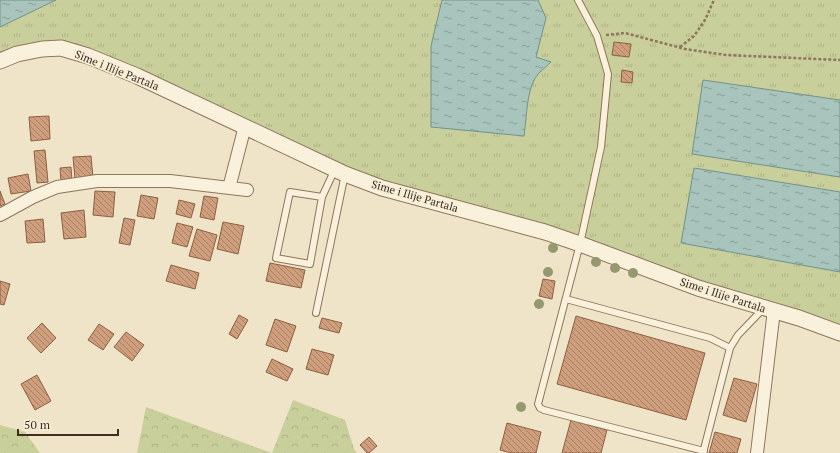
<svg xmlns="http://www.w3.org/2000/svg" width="840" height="453" viewBox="0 0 840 453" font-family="'PT Serif',serif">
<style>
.grass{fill:url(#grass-tufts)}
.forest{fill:url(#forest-crowns)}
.water{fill:url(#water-ripples);stroke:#6f938a}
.building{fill:url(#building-back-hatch);stroke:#8d5f41}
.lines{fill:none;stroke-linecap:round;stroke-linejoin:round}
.service-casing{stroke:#8d765c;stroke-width:8}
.minor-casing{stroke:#8d765c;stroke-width:14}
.tertiary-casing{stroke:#8d765c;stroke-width:17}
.path{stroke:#8d765c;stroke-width:2.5;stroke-dasharray:3 2;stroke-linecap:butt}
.service{stroke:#faf1dc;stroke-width:6}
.minor{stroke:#faf1dc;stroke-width:12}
.tertiary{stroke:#faf1dc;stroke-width:15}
.tree{fill:#96986f}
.labels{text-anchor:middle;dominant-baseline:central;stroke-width:3.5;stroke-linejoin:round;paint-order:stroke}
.street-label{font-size:11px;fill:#3d2e20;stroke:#f7eed8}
</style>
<defs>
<pattern id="grass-tufts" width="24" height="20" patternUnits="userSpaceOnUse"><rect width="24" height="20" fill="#c9cf9b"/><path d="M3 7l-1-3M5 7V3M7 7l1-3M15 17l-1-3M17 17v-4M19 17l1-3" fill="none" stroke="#aeb285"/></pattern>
<pattern id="forest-crowns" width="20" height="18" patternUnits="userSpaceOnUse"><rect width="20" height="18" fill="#c9cf9b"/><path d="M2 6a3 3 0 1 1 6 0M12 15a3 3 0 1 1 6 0" fill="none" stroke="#aeb285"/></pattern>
<pattern id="water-ripples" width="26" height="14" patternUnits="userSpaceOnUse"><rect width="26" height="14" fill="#a9c4bc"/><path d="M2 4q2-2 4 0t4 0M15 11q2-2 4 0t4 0" fill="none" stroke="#8ba098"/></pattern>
<pattern id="building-back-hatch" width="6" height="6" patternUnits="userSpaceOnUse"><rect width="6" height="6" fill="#cf9f7d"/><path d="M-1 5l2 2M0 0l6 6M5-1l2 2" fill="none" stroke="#a98266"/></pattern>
</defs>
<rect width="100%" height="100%" fill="#f0e4c8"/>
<path class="grass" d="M56,0H840V333L420,198L47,42L25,44L0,53V27Z"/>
<path class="forest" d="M293,400L345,420L354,449L357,453H137L146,407L272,453Z
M0,425L25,432L40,453H0Z"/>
<path class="water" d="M0,0H56L0,27Z
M442,0H538L546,18L536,57L551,62C547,66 543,69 539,73C526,87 527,117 524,136L431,127V46Z
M703,80L840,100V177L692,154Z
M694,168L840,192V272L681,243Z"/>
<path class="building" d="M614,42L631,44L629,57L612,55Z
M622,70L633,72L632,83L621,82Z
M49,116L50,139L31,141L29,117Z
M45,150L48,182L37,183L34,151Z
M91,156L93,178L75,179L73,157Z
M71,167L72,181L61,182L60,168Z
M28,174L31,191L11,194L8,178Z
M0,191L5,204L0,206Z
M95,191L115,192L113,217L93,215Z
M141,195L158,198L154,219L137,216Z
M204,196L218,198L214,220L200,217Z
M179,200L195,204L191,218L176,214Z
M84,210L86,237L64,239L61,213Z
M124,218L135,220L130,245L119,243Z
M43,219L45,242L27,243L25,221Z
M223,222L244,226L238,254L217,249Z
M177,223L193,227L187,247L172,243Z
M197,229L217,235L210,261L189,256Z
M270,263L305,270L301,288L266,281Z
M171,265L199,273L195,289L166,281Z
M543,279L555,281L552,299L539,296Z
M0,281L10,284L4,305L0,304Z
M239,315L248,320L237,339L229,334Z
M576,316L705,353L686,420L557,384Z
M322,318L342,323L339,333L319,328Z
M275,319L296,326L287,352L266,345Z
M42,323L56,338L41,353L27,338Z
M99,324L114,334L103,350L88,340Z
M126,332L144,345L132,361L114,347Z
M312,349L334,355L328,375L306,369Z
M272,359L293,369L287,381L266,372Z
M37,375L51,401L35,410L21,384Z
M734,378L757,384L746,422L723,415Z
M571,420L607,430L601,453H562Z
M507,423L541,432L536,453H511L500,450Z
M715,432L741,439L737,453H709Z
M369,437L377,446L369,453H367L360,445Z"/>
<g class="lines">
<g class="service-casing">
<path id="service" d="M578,0L597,36L608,74L601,147L580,244L538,404L540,408L544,410L704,451
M322,197L290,192L276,258L310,264L322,197L335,169
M566,299L710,338L730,348
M316,313L345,174
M703,453L730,348L738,335L763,309"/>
</g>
<g class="minor-casing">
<path id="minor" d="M229,188L245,126
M0,215L33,197L57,187L97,181H170L247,190
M757,453L774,310"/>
</g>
<g class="tertiary-casing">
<path id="tertiary" d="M0,61L17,54L42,49L61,48L88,56L137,76L345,174L382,188L545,232L580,244L698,288L799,318L840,333"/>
</g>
<path class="path" d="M606,35L625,33L685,49L726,55L840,60
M680,47L694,36L705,20L714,0"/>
<use href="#service" class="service"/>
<use href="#minor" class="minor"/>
<use href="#tertiary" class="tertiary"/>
</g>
<g class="tree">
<circle cx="553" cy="248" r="5"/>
<circle cx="596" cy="262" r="5"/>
<circle cx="615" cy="268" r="5"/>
<circle cx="548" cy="272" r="5"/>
<circle cx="633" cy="273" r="5"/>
<circle cx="539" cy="304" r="5"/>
<circle cx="521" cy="407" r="5"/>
</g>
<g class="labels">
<g class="street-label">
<text transform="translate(117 70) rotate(22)">Sime i Ilije Partala</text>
<text transform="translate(415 196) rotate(16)">Sime i Ilije Partala</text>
<text transform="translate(723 295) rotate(18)">Sime i Ilije Partala</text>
</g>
</g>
<path d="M18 429v6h100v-6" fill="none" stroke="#3d2e20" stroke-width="2"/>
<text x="24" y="429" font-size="12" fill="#3d2e20" stroke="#f7eed8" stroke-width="3" paint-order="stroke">50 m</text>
</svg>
